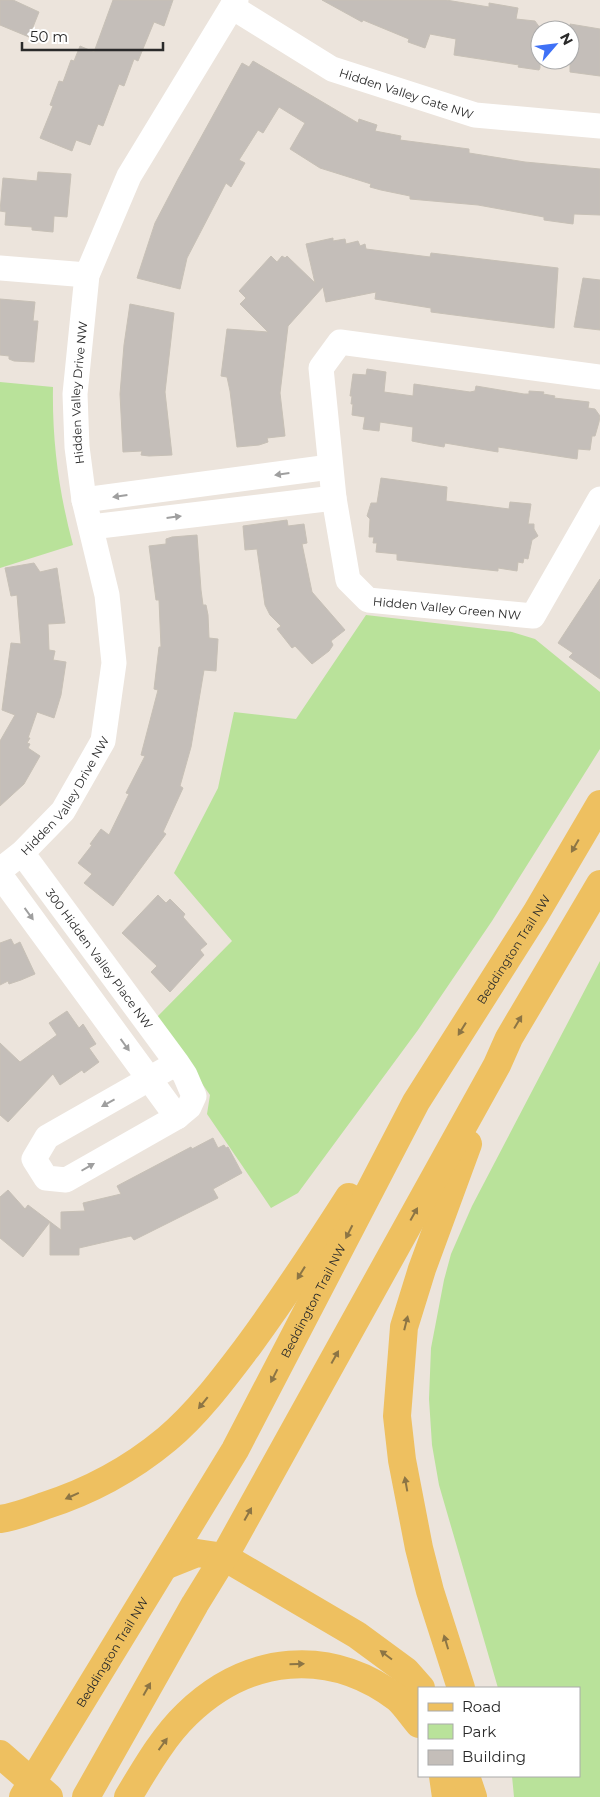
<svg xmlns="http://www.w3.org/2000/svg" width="600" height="1797" viewBox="0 0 600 1797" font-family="Montserrat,sans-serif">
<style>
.green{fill:#b9e29a}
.building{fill:#c4beb9;stroke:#c7c0b6}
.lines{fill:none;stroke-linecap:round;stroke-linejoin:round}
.minor{stroke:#fff;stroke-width:25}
.major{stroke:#eec060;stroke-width:28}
.oneway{fill:#9f9f9f}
.oneway2{fill:#8c7545}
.labels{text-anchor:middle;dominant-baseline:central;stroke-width:4.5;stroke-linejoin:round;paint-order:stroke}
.street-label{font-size:12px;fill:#2a2a2a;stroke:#fff}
</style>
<rect width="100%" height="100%" fill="#ece4dc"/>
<path class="green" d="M0,382L53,387C52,441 59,493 73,545L0,568Z
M366,615L512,632L535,639L600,692V749L492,921L418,1030L298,1193L271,1208L207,1114L210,1095L156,1018L232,941L174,873L218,788L234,712L296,719Z
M600,961V1797H514L512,1776H579V1688H498L439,1485L432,1445L429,1399L431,1348L444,1280L451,1254L472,1206Z"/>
<path class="building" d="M0,0H13L39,12L29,37L0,25Z
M113,0H173L164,26L154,22L138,61L134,59L124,86L119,84L103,126L98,124L90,145L76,140L72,151L40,138L53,106L50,105L59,81L63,82L71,60L74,61L80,46L94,52Z
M322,0H446L489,7V3L518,8L516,19L535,21L540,28V68L539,70L518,67L519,65L454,55L456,39L430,34L425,48L408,42L409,39L363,20L362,22Z
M570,24L600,29V76L570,72Z
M253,61L358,123L359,119L377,125L375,131L401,136L400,140L469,149V153L525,162L600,169V215L574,214L573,224L544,220V217L478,205L410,199V196L381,190L370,187L371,184L320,168L290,149L305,123L279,107L263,133L258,130L239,160L245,163L231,187L226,183L187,258L180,289L137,278L155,223L178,179L242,63L249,67Z
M38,172L71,174L67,217L54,216L53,232L32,230V227L5,225L6,212L0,211L3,178L37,181Z
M333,238V241L345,239L346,244L358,241L360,246L365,244L366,249L430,257L431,253L558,268L554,328L431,312V308L375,299L376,292L326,302L323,287L288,326L280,393L285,436L267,438L268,442L259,445L237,447L230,391L227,377L221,376L227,329L268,332L240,304L246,298L239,291L271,256L277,262L282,256L285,258L287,256L315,283L306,244Z
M583,278L600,280V330L574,327Z
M0,299L35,302L33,321H38L34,362L14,361L9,359V356L0,355Z
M130,304L174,313L165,392L172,455L149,456L141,455L142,451L123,452L120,394L124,345Z
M367,369L386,372L384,392L413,396L414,384L470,392L475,391L476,386L524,394H529V391L544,392L543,394L555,396L554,398L589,402L588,408L595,409L600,416L599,422L595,436H592L590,450L578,449L577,459L498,447V452L445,443L444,447L427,444L412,441L413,427L380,422L379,431L363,429L365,417L352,415L353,404H351L352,396H350L353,374L366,375Z
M381,478L447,487L446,501L509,509L510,502L531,504L528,524H534V529L538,536L532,540L528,559L524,558L523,563L518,562L517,571L498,568V571L397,560V554L376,552L377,543H373L374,537H369L370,519L367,516L371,503H377Z
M287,520L288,526L304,524L307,543L302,544L312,592L345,630L331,641L333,645L329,651L312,664L295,646L292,648L277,629L281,626L270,615L265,605L257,549L245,550L243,526Z
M197,535L201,590L203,605H206L208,615L209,638L218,639L216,671L204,670L191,747L180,786L183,788L163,832L166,834L113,906L84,883L92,874L78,863L92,845L90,844L101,829L109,835L129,794L126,793L145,756L141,755L158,690L154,689L159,647H161L159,600H156L149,546L166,544V539L172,537Z
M34,563L40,572L57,568L65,623L48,624L49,650L55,651L53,660L66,662L61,695L54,718L37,712L28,738H30L27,743L30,744L28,748L40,756L24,784L0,806V741L15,715L2,710L11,643L21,644L17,595L11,596L5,568Z
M600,579V679L569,657L573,653L558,643Z
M158,895L166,903L170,899L185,914L183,917L207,944L200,950L204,955L170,992L151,972L157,966L122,933Z
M11,939L14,945L20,942L35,974L21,980L9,984L8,981L0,985V943Z
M67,1011L79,1028L83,1024L96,1044L89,1048L99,1062L84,1073L82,1070L60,1085L53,1074L8,1122L0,1115V1043L20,1062L57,1035L49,1023Z
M213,1138L218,1148L224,1145L226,1148L228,1147L242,1173L213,1189L218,1198L134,1240L131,1236L79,1248V1255H50V1222L23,1257L0,1238V1197L8,1190L25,1209L28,1205L61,1230V1212L85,1211L83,1203L121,1194L117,1186L191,1147L192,1149Z"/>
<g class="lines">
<g class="minor">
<path id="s1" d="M232,7L332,69L475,115L600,126"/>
<path d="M0,268L87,275"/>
<path id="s2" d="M600,377L340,342L321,368L334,498L348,580L368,600L533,616L600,499"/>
<path d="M84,500L330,467"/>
<path d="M91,527L334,498"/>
<path id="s3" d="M22,853L177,1063L185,1075L194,1096L189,1107L177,1117L66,1180L46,1178L34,1159L47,1137L177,1063"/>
<path id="s4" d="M0,870L22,853L63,811L103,741L114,663L107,595L84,500L77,447L75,394L87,275L129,176L236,0"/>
<path d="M0,875L177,1117"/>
</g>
<g class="major">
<path d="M0,1519C15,1517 30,1511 44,1506C88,1492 131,1469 167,1439C198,1413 224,1378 249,1345C284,1297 317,1247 349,1197"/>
<path d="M167,1565L197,1553L224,1557L357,1635L406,1671L421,1688"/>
<path d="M461,1688L430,1591L419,1548L402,1460L397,1416L404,1327L422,1269L468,1144"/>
<path d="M0,1754L49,1797"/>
<path d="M443,1776L446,1797"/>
<path d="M466,1776L473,1797"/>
<path id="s5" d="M23,1797L235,1450L416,1102L536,913L600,804"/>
<path d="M86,1797L195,1604L224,1557L497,1065L509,1038L600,884"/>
<path d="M128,1797C145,1769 163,1737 187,1714C248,1655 329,1647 397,1698C405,1705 412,1716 419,1724"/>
</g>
</g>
<defs><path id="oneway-solid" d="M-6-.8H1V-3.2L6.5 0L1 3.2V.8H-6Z" transform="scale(1.25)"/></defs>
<g class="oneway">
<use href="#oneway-solid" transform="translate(282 474) rotate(172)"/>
<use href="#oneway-solid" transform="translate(120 496) rotate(172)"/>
<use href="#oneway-solid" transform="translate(174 517) rotate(-7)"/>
<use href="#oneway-solid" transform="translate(29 914) rotate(54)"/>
<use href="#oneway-solid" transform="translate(125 1045) rotate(54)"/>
<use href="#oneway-solid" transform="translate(108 1103) rotate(151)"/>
<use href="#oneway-solid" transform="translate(88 1167) rotate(-30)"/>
</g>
<g class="oneway2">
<use href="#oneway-solid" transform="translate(575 846) rotate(120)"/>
<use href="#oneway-solid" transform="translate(518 1022) rotate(-59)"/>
<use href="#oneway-solid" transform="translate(462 1029) rotate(122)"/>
<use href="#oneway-solid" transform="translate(414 1214) rotate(-61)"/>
<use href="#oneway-solid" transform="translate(349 1232) rotate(117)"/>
<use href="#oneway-solid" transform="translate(301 1273) rotate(122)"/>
<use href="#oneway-solid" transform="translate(406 1323) rotate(-76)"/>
<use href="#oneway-solid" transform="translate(335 1357) rotate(-61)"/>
<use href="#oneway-solid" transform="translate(274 1376) rotate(117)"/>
<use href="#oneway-solid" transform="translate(203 1403) rotate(129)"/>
<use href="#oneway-solid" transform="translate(406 1484) rotate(-100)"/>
<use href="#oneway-solid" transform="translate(72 1496) rotate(156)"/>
<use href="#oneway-solid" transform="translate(248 1514) rotate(-61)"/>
<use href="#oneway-solid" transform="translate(446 1642) rotate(-107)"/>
<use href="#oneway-solid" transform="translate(386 1655) rotate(-143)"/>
<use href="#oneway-solid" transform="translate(297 1664) rotate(-2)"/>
<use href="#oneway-solid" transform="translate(147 1689) rotate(-61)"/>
<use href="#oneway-solid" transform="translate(163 1744) rotate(-54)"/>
</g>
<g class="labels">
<g class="street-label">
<text stroke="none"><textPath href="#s1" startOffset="196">Hidden Valley Gate NW</textPath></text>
<text stroke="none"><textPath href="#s4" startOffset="520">Hidden Valley Drive NW</textPath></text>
<text stroke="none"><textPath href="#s2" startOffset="616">Hidden Valley Green NW</textPath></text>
<text stroke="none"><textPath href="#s4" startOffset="100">Hidden Valley Drive NW</textPath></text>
<text stroke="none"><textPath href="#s5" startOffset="980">Beddington Trail NW</textPath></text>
<text stroke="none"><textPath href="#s3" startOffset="131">300 Hidden Valley Place NW</textPath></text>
<text stroke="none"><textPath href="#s5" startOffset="575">Beddington Trail NW</textPath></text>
<text stroke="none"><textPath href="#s5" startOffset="170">Beddington Trail NW</textPath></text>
</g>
</g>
<rect x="418" y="1687" width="162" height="90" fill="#ffffff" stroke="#aaaaaa"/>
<rect x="428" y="1703" width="25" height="8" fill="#eec060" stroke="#aaaaaa"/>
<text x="462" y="1712" font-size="15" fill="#2a2a2a">Road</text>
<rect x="428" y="1724" width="25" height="15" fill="#b9e29a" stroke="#aaaaaa"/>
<text x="462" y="1737" font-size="15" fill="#2a2a2a">Park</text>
<rect x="428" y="1750" width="25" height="15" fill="#c4beb9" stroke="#aaaaaa"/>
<text x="462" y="1762" font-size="15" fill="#2a2a2a">Building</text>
<g transform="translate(555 45) rotate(62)"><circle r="24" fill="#ffffff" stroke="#aaaaaa"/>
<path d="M0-4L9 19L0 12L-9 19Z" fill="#3f71f6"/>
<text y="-8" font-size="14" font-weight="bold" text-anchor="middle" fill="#2a2a2a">N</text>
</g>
<path d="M22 42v8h141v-8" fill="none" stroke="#2a2a2a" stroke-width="2.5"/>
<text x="30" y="42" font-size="15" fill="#2a2a2a" stroke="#ffffff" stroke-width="4" paint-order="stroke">50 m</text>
</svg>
